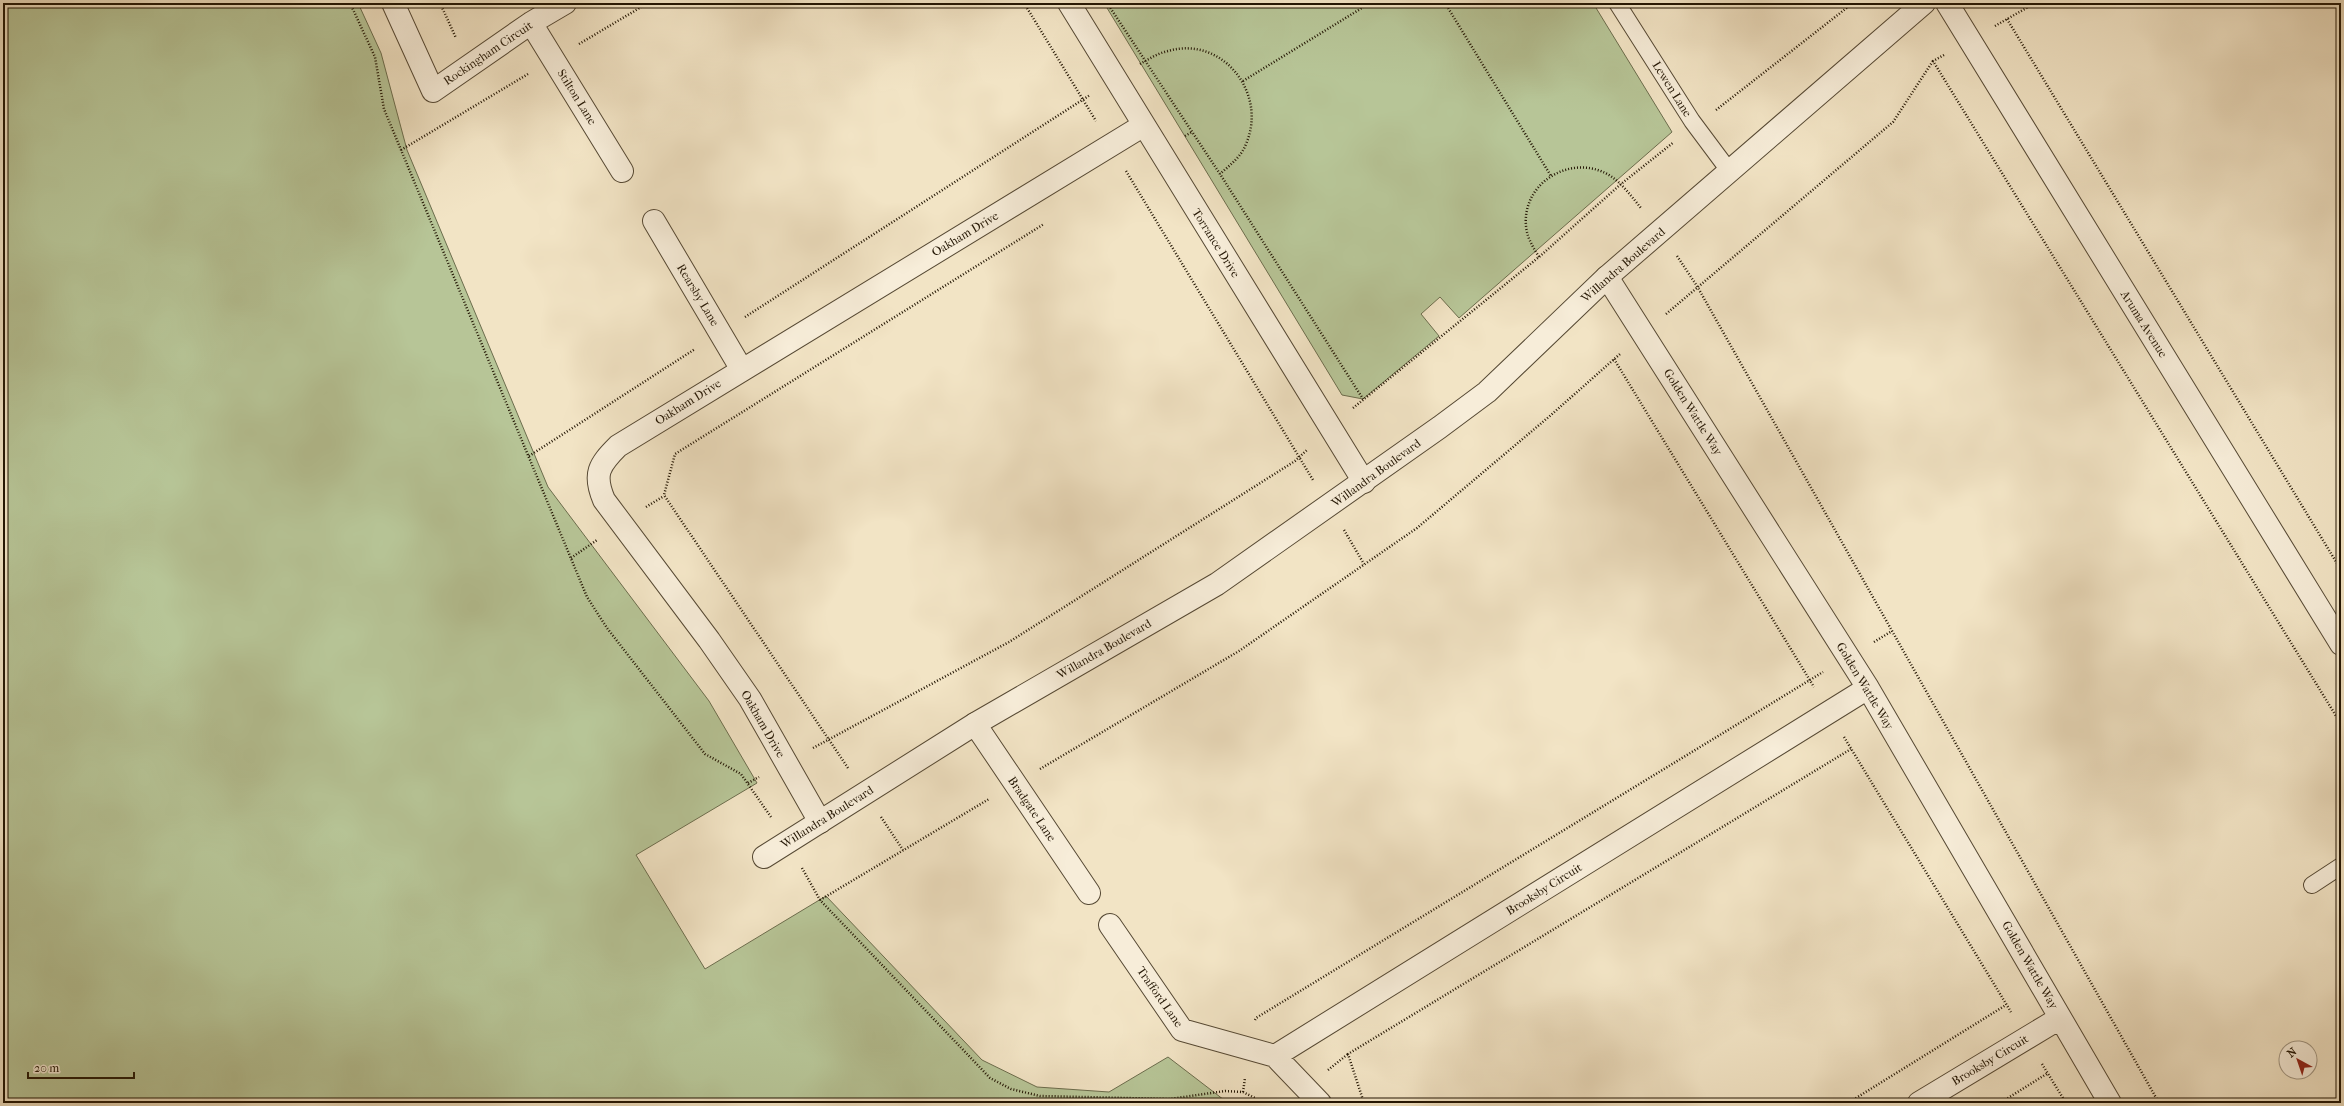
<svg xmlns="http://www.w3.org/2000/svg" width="2344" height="1106" viewBox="0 0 2344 1106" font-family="'IM FELL French Canon',serif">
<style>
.green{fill:#b7c597;stroke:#6c6d4d}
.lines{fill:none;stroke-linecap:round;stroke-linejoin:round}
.service-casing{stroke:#564934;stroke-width:18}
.minor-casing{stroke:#564934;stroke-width:24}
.tertiary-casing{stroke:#564934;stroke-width:24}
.path{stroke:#221503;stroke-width:2.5;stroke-dasharray:1 2;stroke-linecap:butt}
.service{stroke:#f7edd9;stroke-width:16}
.minor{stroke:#f7edd9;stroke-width:22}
.tertiary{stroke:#f7edd9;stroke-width:22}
.labels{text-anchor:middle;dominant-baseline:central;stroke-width:4;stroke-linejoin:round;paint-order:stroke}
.street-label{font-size:12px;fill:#221503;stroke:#f7edd9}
</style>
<rect width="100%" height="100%" fill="#f2e4c5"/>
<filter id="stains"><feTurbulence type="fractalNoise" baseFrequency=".005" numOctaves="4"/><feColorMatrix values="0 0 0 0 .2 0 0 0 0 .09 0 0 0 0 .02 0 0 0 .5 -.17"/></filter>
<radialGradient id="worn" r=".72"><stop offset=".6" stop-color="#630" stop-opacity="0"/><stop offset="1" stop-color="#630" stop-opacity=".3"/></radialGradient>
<path class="green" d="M3,3H358L381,53L407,150L548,487L709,701L757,783L636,855L705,969L826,896L982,1060L1037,1087L1109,1092L1168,1057L1228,1103H3Z
M1104,3H1593L1672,132L1459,318L1440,297L1421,314L1439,336L1363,399L1342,395Z"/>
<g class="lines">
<g class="service-casing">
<path id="service" d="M1617,3L1692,121L1730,172
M2312,885L2341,866"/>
</g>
<g class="minor-casing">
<path id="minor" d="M393,3L433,91L531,23L565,3
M1069,3L1364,482
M1947,3L2341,644
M531,23L622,171
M654,221L742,370
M1607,277L1868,688L2110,1103
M975,724L1089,893
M820,822L750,699L709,640L604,500C593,474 599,465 618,446L1144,125
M1110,925L1182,1030L1275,1056
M1320,1103L1275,1056L1868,688
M1919,1103L2060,1018"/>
</g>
<g class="tertiary-casing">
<path id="tertiary" d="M764,857L975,724L1217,584L1440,427L1487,392L1607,277L1924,3"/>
</g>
<path class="path" d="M350,3L375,57L384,109L587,597L607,628L705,754L741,774L771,817
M440,3L456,38
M1024,3L1096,121
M1107,3L1220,174L1363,399
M1445,3L1551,176
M2007,19L2341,570
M1995,26L2035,3
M579,44L648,3
M1944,55L1933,61L2341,724
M1140,64C1149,59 1158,53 1168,51C1223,35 1268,94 1246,144C1241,157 1230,165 1220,174
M1243,81L1370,3
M1716,110L1853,3
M1185,136L1192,132
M401,150L528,74
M1126,171L1313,480
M1677,256L1697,286L2159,1103
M1539,257C1533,247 1527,238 1526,226C1522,182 1572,153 1609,175C1622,183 1631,196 1641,208
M1666,314L1893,122L1933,61
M745,317L1090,95
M1614,359L1814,687
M1353,408L1539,257L1621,184L1674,142
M529,456L695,349
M646,507L664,496
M1344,530L1364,564
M571,558L597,540
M1874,642L1892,631
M1844,737L2011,1012
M813,748L1009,642L1295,461L1308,449
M848,768L664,495L675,454L1044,224
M1040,769L1239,651L1417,528L1551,415L1620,354
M748,783L759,777
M881,817L903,850
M802,868L820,900L990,1078L1011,1089L1040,1096L1170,1099L1225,1091L1243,1092L1255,1098L1259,1103
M820,900L989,799
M1255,1020L1256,1018L1823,672
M2042,1064L2066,1103
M1328,1070L1348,1054
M1243,1092L1245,1078
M1364,1103L1348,1054L1851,749
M1848,1103L2006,1005
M2000,1103L2048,1073"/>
<use href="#service" class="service"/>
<use href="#minor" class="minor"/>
<use href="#tertiary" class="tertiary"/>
</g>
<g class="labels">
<g class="street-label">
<text transform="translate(488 53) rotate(-34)">Rockingham Circuit</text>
<text transform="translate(1672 89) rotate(58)">Lewen Lane</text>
<text transform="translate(577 97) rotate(58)">Stilton Lane</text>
<text transform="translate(965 234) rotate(-31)">Oakham Drive</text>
<text transform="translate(1216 243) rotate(58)">Torrance Drive</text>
<text transform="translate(1623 265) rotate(-41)">Willandra Boulevard</text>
<text transform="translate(698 295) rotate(59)">Rearsby Lane</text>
<text transform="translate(2144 324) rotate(58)">Aruma Avenue</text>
<text transform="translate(688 402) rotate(-32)">Oakham Drive</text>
<text transform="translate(1693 412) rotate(58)">Golden Wattle Way</text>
<text transform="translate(1376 473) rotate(-36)">Willandra Boulevard</text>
<text transform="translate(1104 649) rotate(-30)">Willandra Boulevard</text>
<text transform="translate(1865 686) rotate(59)">Golden Wattle Way</text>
<text transform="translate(763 724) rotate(60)">Oakham Drive</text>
<text transform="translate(1032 809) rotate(56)">Bradgate Lane</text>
<text transform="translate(827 817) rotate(-32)">Willandra Boulevard</text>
<text transform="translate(1544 889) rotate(-32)">Brooksby Circuit</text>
<text transform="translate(2030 965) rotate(60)">Golden Wattle Way</text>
<text transform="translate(1160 997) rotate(55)">Trafford Lane</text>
<text transform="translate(1990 1060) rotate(-31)">Brooksby Circuit</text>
</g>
</g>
<rect width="2344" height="1106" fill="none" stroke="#f2e4c5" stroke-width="16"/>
<rect x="4" y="4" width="2336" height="1098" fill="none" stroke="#221503" stroke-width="2"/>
<rect x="8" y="8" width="2328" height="1090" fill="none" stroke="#221503"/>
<g transform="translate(2298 1060) rotate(320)"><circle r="19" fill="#f7edd9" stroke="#a29783"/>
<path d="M0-3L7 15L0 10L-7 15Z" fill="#8f2418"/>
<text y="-6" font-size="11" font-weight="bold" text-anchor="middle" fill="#221503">N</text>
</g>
<path d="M28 1072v6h106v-6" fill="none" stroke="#221503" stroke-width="2"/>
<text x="34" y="1072" font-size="12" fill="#221503" stroke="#f7edd9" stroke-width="3" paint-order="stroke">20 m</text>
<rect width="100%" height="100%" filter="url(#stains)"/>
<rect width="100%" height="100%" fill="url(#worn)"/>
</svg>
